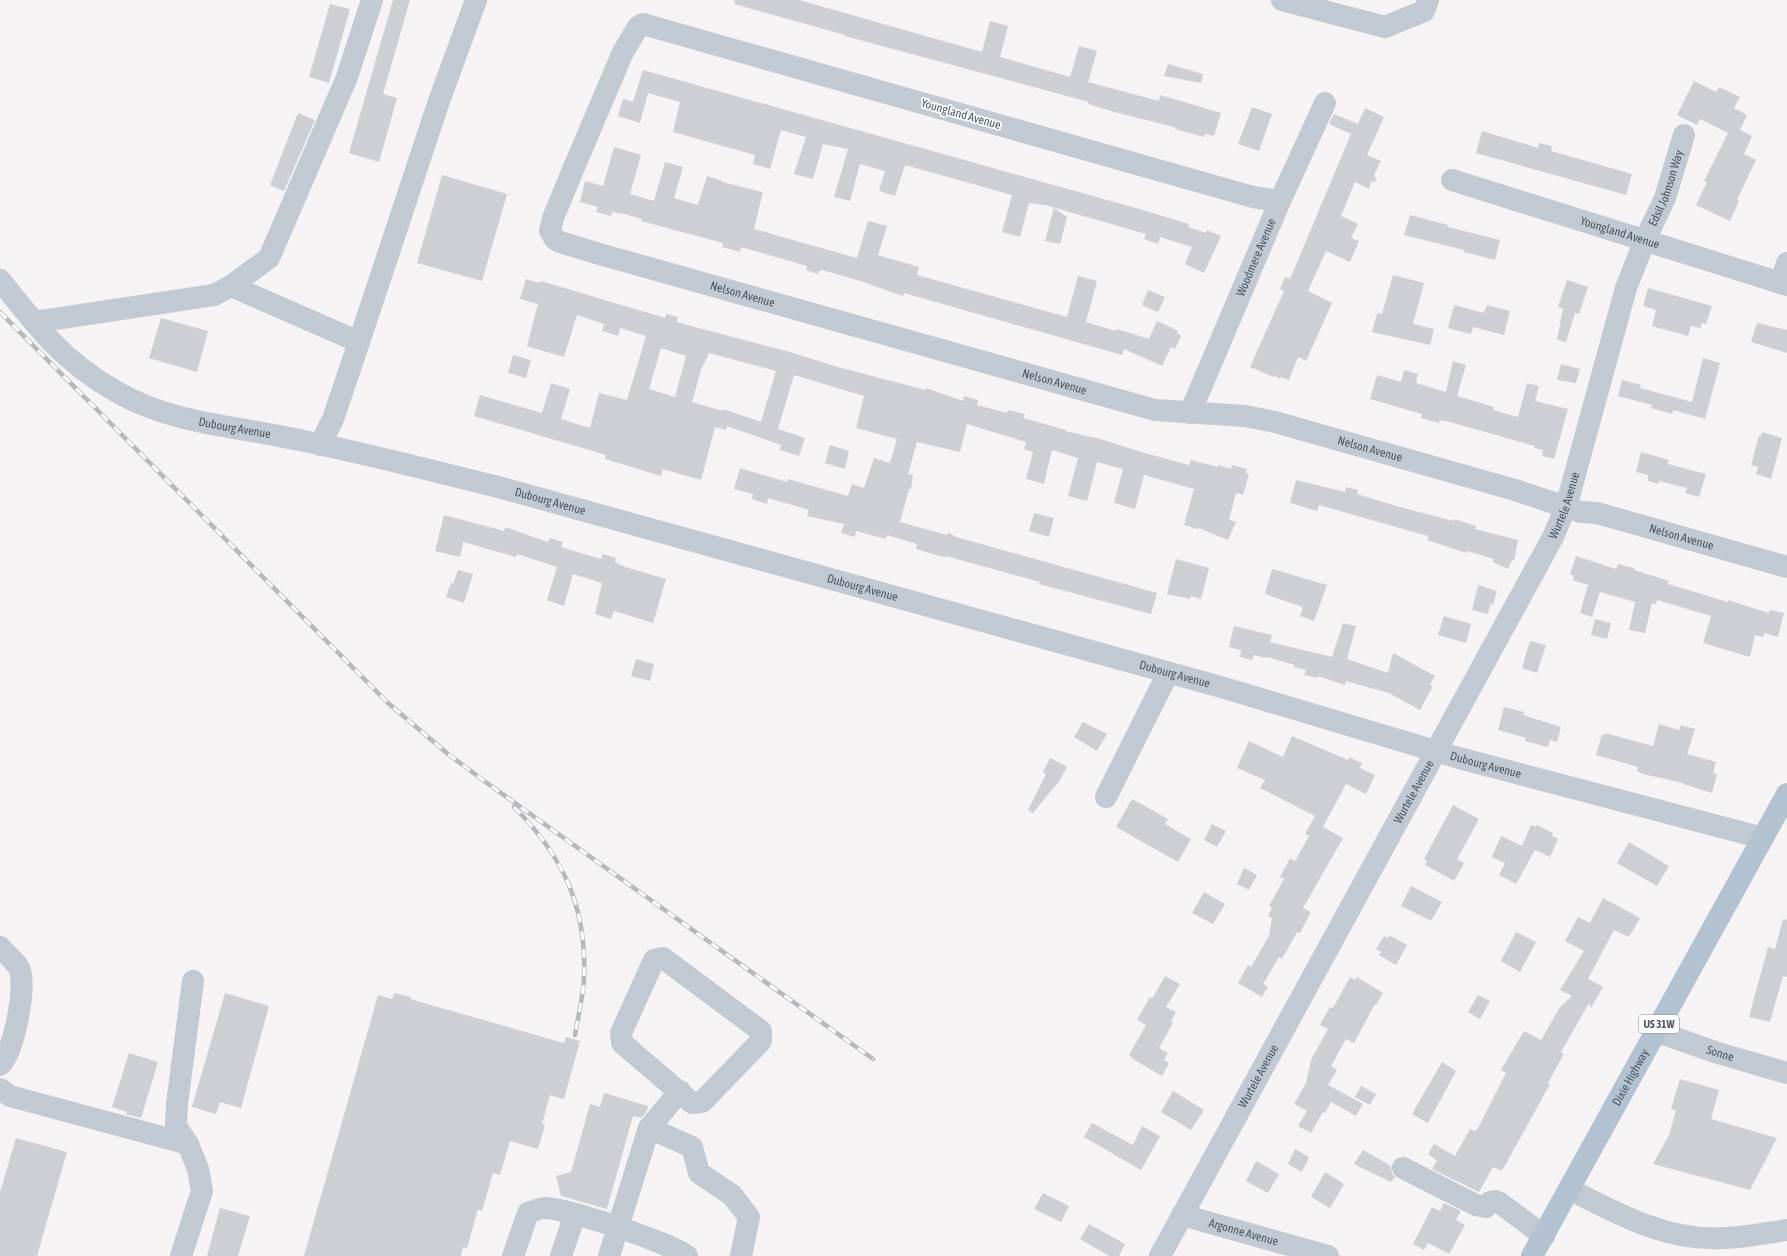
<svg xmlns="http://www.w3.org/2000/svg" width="1787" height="1256" viewBox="0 0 1787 1256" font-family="'Asap Condensed',sans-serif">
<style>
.building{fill:#cdcfd5;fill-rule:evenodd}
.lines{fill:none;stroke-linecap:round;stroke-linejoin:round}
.minor{stroke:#c1cad2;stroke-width:22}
.major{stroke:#b3c2d1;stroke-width:22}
.rail-casing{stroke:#b5b8bd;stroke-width:4.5}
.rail{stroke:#fff;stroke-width:3;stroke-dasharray:9;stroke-linecap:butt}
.labels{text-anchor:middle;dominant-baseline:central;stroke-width:3.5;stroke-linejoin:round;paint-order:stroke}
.shield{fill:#fff;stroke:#808990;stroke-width:1}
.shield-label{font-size:11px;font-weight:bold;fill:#4a5661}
.street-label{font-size:12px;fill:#4a5661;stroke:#fff}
</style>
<rect width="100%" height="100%" fill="#f5f3f3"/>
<path class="building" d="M393,0H410L383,94L397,98L379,162L349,153Z
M735,0H799L982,52L990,21L1008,26L1000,57L1070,77L1079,46L1097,51L1088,82L1159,101L1160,95L1221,113L1214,136L1205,134L1204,137L1175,129V127L1122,114L1088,104L1089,102L845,36V35L734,4Z
M330,4L350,9L329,83L309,77Z
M1168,64L1203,74L1201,83L1164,76Z
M643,70L1143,210L1189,224L1188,227L1206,233L1207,230L1221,236L1204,273L1185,264L1192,247L1160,237L1158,244L1144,239L1146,234L1045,205L1029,203L1020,237L1002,232L1012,195L905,165L895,196L879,191L885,171L860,164L850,201L834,197L848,149L823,144L813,179L794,174L806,137L781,130L770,169L753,164L755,155L673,132L680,102L648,93L640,123L618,116L623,99L633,102Z
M1694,81L1716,92L1719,87L1740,97L1734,108L1747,115L1740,130L1752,136L1744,154L1756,160L1737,200L1739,201L1730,221L1696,205L1707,182L1704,181L1728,133L1700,119L1697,125L1677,115Z
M1252,107L1272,114L1259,151L1238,144Z
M1365,108L1384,117L1367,155L1381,161L1374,175L1377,181L1371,182L1369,189L1355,182L1341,216L1358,224L1351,238L1359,241L1350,262L1326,251L1308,291L1332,303L1306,361L1298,357L1289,380L1281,377L1280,379L1274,375V377L1250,367L1284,291L1280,289L1285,277L1290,279L1351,134L1329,124L1334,114L1358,124Z
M298,113L315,120L284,191L270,185Z
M1482,131L1538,148L1539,143L1552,146L1551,151L1632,174L1626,195L1476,153Z
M614,147L641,155L630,194L654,201L665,162L683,167L674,198L698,205L707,176L722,181V182L763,192L754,229L857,258L868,221L887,226L878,255L919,267L917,275L1067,317L1078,276L1097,281L1086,322L1116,331L1117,329L1149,339L1157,321L1178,331L1177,333L1181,336L1175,349L1171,347L1162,366L1124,349L1122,355L904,293L903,296L891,292L864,282L822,270L819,271L818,274L806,270L807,266L741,247L740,252L722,247L723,243L641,221L642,219L625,214L612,212L611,216L596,212L598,207L580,202L585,181L603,186Z
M442,175L507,194L482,281L417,263Z
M1054,208L1067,217L1060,244L1045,241Z
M1410,215L1448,225V227L1500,240L1495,260L1464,252V250L1404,235Z
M1393,275L1424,283L1413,324L1434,329L1430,345L1372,332L1377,313L1382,314Z
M526,279L540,283L541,281L665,318L666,314L678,317L677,322L695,327L790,352L838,367L918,388L925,390L926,388L963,401L964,396L978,400L977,405L1007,413L1008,410L1025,414L1023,418L1066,430L1065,431L1100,439L1145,453L1189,465L1191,460L1218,467V465L1231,469L1232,465L1247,469L1246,473L1249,474L1243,495L1236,493L1229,520L1236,522L1228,540L1199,528L1198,529L1184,525L1194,489L1144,475L1135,509L1114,503L1123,469L1097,462L1087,501L1068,496L1078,458L1052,450L1044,484L1026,479L1033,452L1024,449L1026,442L967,424L960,452L917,442L908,474L913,475L911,489H909L900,522L947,535L948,532L956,537L1157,593L1151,614L1039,584L1040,582L946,556L945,557L936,555L916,549L917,544L887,535L886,539L856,531L855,537L841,533L844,524L807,516L809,510L768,498L767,504L752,499L753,494L734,489L740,468L787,482L788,479L848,496L852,484L864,488L874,458L890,463L897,439L856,428L864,396L794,375L778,429L805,438L799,456L780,450L781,445L727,426L726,430L715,427L701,480L663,469L661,476L605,459L606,455L474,416L480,395L542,413L551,383L570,389L561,419L590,428L599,393L627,400L646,336L620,328L618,336L602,331L604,324L577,315L564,357L527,346L538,304L520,299ZM661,348L686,356L675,397L649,389ZM709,353L776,371L761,422L723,409V411L692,402L701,370Z
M1567,280L1588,287L1579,314L1575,313L1566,342L1557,340L1563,308L1558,307Z
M1648,288L1712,306L1706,324L1702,323L1700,328L1691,326L1688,336L1652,326L1656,310L1643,306Z
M1148,290L1165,297L1158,312L1142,305Z
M1454,305L1484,313L1487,305L1510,311L1504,335L1473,327L1471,334L1448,328Z
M161,318L208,331L197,372L149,358Z
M1757,323L1787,330V353L1751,342Z
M513,355L531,360L526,378L508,373Z
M1703,358L1720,363L1705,419L1673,410L1672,414L1651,408L1652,405L1618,396L1622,380L1641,385L1640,388L1692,402Z
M1453,361L1466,365L1457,396L1494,407L1493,410L1518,417L1527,383L1539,386L1535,401L1568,409L1554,459L1542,456L1543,450L1534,448L1535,446L1450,422L1440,420L1439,423L1421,418L1422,414L1370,399L1377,375L1401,382L1404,370L1418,374L1416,383L1446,392Z
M1561,364L1580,369L1576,383L1557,380Z
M1762,432L1782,438L1771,479L1756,474L1758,467L1751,465L1759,436H1761Z
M830,445L849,451L845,469L825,463Z
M1641,452L1669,460L1668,464L1706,474L1699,497L1685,493L1687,488L1659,481L1658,484L1648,481V475L1636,472Z
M1296,480L1345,492L1346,487L1358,490L1357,494L1396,506L1454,521L1455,519L1476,526L1475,529L1518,540L1514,561L1512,560L1508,569L1493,562L1494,559L1467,551L1466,553L1427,540L1428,536L1319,505L1317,511L1290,503Z
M1034,513L1054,518L1049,537L1029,531Z
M444,515L504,531L505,527L548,542L550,538L563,542L561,547L601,559L603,554L616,558L615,562L625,567L666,579L653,623L614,611L611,619L595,614L602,583L573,574L564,606L547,600L557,567L517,554L516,557L463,542L460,557L435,551Z
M1576,556L1616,569L1618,564L1634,568V570L1669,581L1668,584L1728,602V600L1769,613L1770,610L1784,613L1778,637L1764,633L1763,637L1755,635L1750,657L1703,643L1711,616L1657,600L1656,604L1652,603L1645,633L1629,630L1635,602L1600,592L1592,617L1580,613L1588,585L1573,580L1574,576L1570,574Z
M1176,559L1209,568L1201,599L1191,596L1190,599L1167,594Z
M1272,569L1327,585L1314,621L1300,616L1303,607L1265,594Z
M458,570L473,574L464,603L446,597L451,583L453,584Z
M1478,585L1497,591L1493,605L1490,604L1488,614L1472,610Z
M1444,616L1471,624L1466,643L1438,635Z
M1595,619L1611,623L1607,639L1591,635Z
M1343,623L1356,626L1347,659L1388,673L1393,653L1435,676L1430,684L1433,686L1420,710L1389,693L1346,681L1345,685L1318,676L1317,678L1304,675L1306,670L1294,667L1295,665L1267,657L1266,658L1254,655L1252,660L1240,657L1241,650L1229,647L1234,626L1272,635L1270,642L1332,657Z
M1530,641L1546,645L1537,673L1522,668Z
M636,659L654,664L650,681L631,676Z
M1504,707L1524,712L1523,715L1561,727L1557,742L1550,740L1548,747L1525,741L1526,738L1498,730Z
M1083,722L1107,734L1097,751L1074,737Z
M1659,724L1679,730L1681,725L1695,729L1687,754L1716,762L1713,773L1717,774L1712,793L1683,784V783L1643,774L1637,771L1638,767L1596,755L1602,734L1604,735L1605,733L1653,746Z
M1292,736L1348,760L1349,757L1362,763L1360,768L1375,775L1366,794L1346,784L1323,827L1343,838L1303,908L1311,912L1300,933L1297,932L1282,959L1279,957L1263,984L1268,987L1262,997L1238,983L1248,965L1251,967L1269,936L1272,918L1268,916L1272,908L1269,906L1284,879L1280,877L1290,858L1295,861L1309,836L1305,834L1315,816L1260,788L1265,780L1237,768L1249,741L1283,757Z
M1050,758L1067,767L1060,780L1033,813L1028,810L1046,774L1043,772Z
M1132,799L1168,819L1165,824L1191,839L1178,862L1116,827Z
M1453,805L1479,819L1457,859L1464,863L1454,881L1425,865L1427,861L1424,859Z
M1212,824L1226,831L1217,847L1204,840Z
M1531,825L1536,827L1537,825L1553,833L1552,836L1558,839L1550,857L1535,850L1516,884L1499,875L1505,863L1492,857L1501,836L1522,846Z
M1629,842L1669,866L1657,886L1617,863Z
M1244,868L1257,875L1249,890L1237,884Z
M1411,886L1442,902L1431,921L1401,906Z
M1204,892L1225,904L1213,924L1192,913Z
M1603,898L1640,918L1629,937L1614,930L1588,979L1603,987L1591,1008L1589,1003L1561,1052L1564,1054L1548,1083L1550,1084L1502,1171L1493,1167L1479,1192L1432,1169L1437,1161L1428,1154L1434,1144L1455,1156L1470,1129L1475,1131L1476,1130H1477L1506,1073L1501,1070L1524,1031L1541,1040L1560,1007L1572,996L1560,990L1584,951L1565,941L1578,917L1590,923Z
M1783,919L1787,920V977L1783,976L1770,1022L1749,1017L1768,947L1775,949Z
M1516,932L1536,942L1520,972L1501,961Z
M1389,935L1407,945L1396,965L1379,955L1381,952L1376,949L1384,936L1388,938Z
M1165,976L1180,984L1166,1007L1176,1012L1171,1022L1173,1023L1159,1048L1168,1053L1164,1060L1169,1063L1162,1076L1131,1058L1132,1057L1129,1055L1146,1025L1137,1020L1150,997L1152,999Z
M1350,977L1355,980L1357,977L1383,993L1376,1005L1375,1004L1354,1043L1346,1039L1331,1066L1337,1070L1328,1085L1363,1104L1356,1116L1331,1102L1325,1113L1323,1112L1311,1133L1298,1126L1307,1111L1294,1104L1306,1083L1311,1060L1328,1029L1320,1025L1330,1007L1333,1008Z
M225,993L269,1006L241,1108L220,1102L216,1114L192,1107Z
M394,993L411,997L410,999L564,1043L566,1037L580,1041L564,1099L550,1095L542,1124L545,1125L538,1149L510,1141L500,1175L493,1173L482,1211L478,1209L467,1248L463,1247L461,1256H304L378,995L392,999Z
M1478,995L1490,1001L1480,1019L1468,1012Z
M129,1053L158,1062L141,1118L126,1114L127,1112L112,1107Z
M1442,1062L1456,1071L1428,1123L1412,1114Z
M1680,1079L1719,1090L1711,1119L1777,1138L1750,1190L1653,1164L1669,1135L1676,1111L1671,1109Z
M1361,1086L1376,1094L1370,1105L1355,1097Z
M1173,1091L1204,1110L1191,1130L1161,1112Z
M604,1093L648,1106L647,1111L641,1118L633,1116L607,1209L561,1196L556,1176L571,1172L590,1104L600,1107Z
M1092,1123L1133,1145L1142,1126L1160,1136L1141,1170L1084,1137Z
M16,1138L67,1152L37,1256H0V1192Z
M1295,1149L1309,1157L1302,1172L1288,1164Z
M1363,1150L1391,1166L1392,1174L1395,1177L1391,1182L1354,1164Z
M1256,1161L1279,1174L1268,1193L1246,1181Z
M1325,1172L1344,1184L1330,1208L1311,1197Z
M1043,1193L1069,1206L1061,1222L1034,1209Z
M1444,1203L1461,1211L1456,1220L1465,1225L1449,1254L1428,1243L1424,1250L1413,1244L1432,1207L1440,1211Z
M220,1208L250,1216L238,1256H207Z
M1089,1224L1125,1244L1119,1256H1109L1080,1239Z"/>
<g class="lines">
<g class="minor">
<path d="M1282,0L1385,27L1424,11L1428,0"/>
<path id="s1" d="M1452,180L1787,285"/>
<path id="s2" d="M1280,201L1253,197L643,24L638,27L623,52L572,172L553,218L550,231L555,239L560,242L603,255L1155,410L1245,416L1275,422L1515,490L1581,512L1597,513L1787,567"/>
<path id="s3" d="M0,280C17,301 34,323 52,342C70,361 94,379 117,392C167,421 223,425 279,436C354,450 428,470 502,488L1221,687L1459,758L1763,838"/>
<path d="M1781,283L1787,263"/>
<path d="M231,286L359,342L333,419L320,445"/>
<path d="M35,322L214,295L231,286L269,258L347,77L372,0"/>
<path d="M359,342L439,101L476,0"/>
<path id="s4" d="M1190,413L1280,201L1325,103"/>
<path d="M1106,797L1168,673"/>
<path d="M0,947C5,953 15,961 19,968C27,986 14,1052 0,1065"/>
<path d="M663,958L761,1031V1041L702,1102L692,1103L622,1043L621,1033L654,960Z"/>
<path id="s5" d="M1655,1031L1718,1053L1787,1073"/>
<path d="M0,1089L10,1096L188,1144"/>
<path d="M649,1128L680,1091"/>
<path d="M1403,1168L1476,1205L1486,1207L1490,1202L1495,1201L1500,1203L1544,1236"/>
<path d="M1569,1189C1616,1213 1666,1241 1721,1238C1743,1238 1765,1233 1787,1230"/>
<path id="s6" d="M1182,1215L1328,1256"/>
<path d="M181,1256L202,1191L198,1169L188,1144L176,1126L177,1104L193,981"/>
<path d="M513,1256L528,1213C534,1211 539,1208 545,1208C566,1208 671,1243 687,1256"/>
<path d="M561,1256L575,1214"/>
<path d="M609,1256L649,1128L692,1147L699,1173L732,1195L749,1217L741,1256"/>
<path id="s7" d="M1160,1256L1553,537L1566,507L1626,288L1645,240L1665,198L1684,135"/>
</g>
<path class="major" id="s8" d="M1532,1256L1787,794"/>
<g class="rail-casing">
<path id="rail" d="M0,312L388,703L448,754L487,783L873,1059
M514,807C563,856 587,907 584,978C583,997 578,1017 575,1035"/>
</g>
<use href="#rail" class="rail"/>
</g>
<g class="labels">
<rect class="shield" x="1639" y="1015" width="40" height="18" rx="3"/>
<g class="shield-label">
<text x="1659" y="1024">US 31W</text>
</g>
<g class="street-label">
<text transform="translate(961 114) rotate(16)">Youngland Avenue</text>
<text stroke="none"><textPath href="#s7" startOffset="1187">Edsil Johnson Way</textPath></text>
<text stroke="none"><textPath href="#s1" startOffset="176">Youngland Avenue</textPath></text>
<text stroke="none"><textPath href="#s4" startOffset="169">Woodmere Avenue</textPath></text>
<text stroke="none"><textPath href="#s2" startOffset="1095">Nelson Avenue</textPath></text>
<text stroke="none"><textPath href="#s2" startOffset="1419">Nelson Avenue</textPath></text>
<text stroke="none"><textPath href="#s3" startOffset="287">Dubourg Avenue</textPath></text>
<text stroke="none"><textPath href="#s2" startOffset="1743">Nelson Avenue</textPath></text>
<text stroke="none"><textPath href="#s3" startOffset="611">Dubourg Avenue</textPath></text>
<text stroke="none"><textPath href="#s7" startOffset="853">Wurtele Avenue</textPath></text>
<text stroke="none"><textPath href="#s2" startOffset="2067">Nelson Avenue</textPath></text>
<text stroke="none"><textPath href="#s3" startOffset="935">Dubourg Avenue</textPath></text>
<text stroke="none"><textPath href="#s3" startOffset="1259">Dubourg Avenue</textPath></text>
<text stroke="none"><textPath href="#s3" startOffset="1583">Dubourg Avenue</textPath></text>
<text stroke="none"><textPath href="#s7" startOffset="529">Wurtele Avenue</textPath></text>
<text stroke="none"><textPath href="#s5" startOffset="69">Sonne</textPath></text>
<text stroke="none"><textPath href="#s7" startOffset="205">Wurtele Avenue</textPath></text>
<text stroke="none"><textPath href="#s8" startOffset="204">Dixie Highway</textPath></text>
<text stroke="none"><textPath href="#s6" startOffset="64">Argonne Avenue</textPath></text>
</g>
</g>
</svg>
